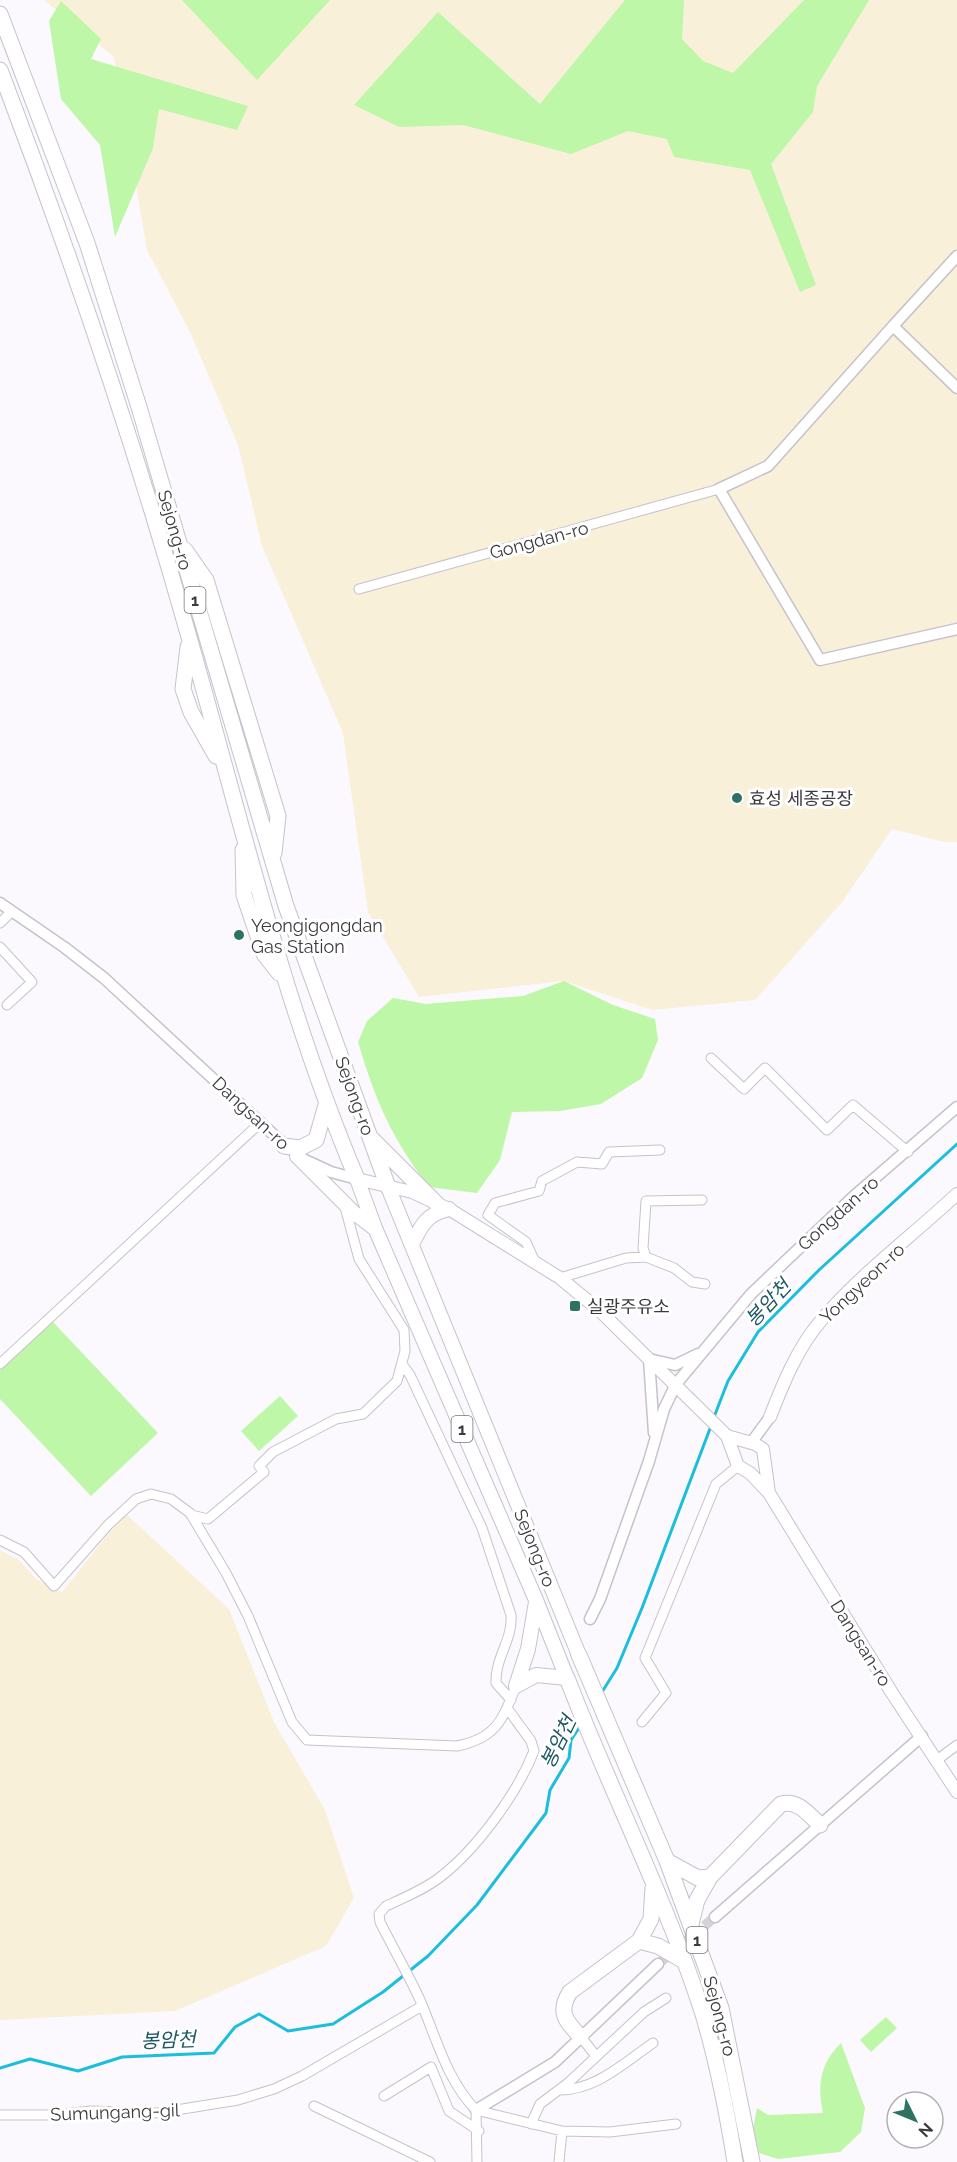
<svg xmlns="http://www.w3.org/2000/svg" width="957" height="2162" viewBox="0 0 957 2162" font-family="Raleway,'Noto Sans KR',sans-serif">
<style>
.industrial{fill:#f9f0da}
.green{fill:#bdf7a7}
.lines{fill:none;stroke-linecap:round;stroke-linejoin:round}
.stream{stroke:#1cbedd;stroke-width:3}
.tertiary-tunnel{stroke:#d5d3d8;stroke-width:10;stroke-dasharray:10 5;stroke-linecap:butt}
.minor-casing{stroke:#c7c1cc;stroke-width:11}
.tertiary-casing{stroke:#c7c1cc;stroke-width:13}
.secondary-casing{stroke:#c7c1cc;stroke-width:14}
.primary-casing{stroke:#c7c1cc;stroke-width:16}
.trunk-casing{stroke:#c7c1cc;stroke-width:17}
.minor{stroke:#fff;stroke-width:9}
.tertiary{stroke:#fff;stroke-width:10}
.secondary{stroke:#fff;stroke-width:12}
.primary{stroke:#fff;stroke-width:14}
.trunk{stroke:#fff;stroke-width:15}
.poi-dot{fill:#2e7264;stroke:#fff;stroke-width:2}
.labels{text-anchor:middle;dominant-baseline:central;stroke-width:6;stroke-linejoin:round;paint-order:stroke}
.shield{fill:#fff;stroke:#767578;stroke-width:1.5}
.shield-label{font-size:16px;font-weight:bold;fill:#3c3a3e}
.street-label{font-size:18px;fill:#3c3a3e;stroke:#fff}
.poi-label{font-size:18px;fill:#3c3a3e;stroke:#fff;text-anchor:start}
.water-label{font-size:20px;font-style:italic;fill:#1e5865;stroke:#fff}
</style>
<rect width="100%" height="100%" fill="#fbf9fe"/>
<path class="industrial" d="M44,0H957V842H944L892,829L843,901L755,1000L652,1010L564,981L419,997L368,912L343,733L262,546L238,445L190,332L147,250L114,57Z
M125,1513L229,1609L274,1722L325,1810L354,1898L326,1946L175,2011L0,2020V1550L19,1560L36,1579L62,1592Z"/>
<path class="green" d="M182,0H330L257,80Z
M625,0H684L682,39L703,61L733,73L804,0H869L817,86L813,112L771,164L816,285L800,292L750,170L674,157L667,139L628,131L571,154L463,125L399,127L354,105L438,12L540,104Z
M61,1L101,39L91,59L248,106L237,130L159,109L153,148L115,237L100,145L61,99L49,21Z
M564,981L613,1005L655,1019L658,1040L642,1078L601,1104L560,1111L512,1112L500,1160L477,1193L429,1187C391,1137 376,1102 358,1042L367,1021L393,998L426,1004L523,996Z
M52,1321L158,1433L91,1496L0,1399V1370Z
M280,1396L298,1416L259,1451L241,1431Z
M886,2017L897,2028L871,2052L860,2040Z
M841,2043L865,2108L861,2132L840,2152L778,2159L759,2153L753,2129L757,2108L768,2115L823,2113C817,2086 820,2063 841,2043Z"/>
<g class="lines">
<path class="stream" d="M714,1417L728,1381L758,1332L819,1270L957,1144
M602,1692L617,1668L642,1608L711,1426
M0,2068L30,2059L78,2071L122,2057L214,2053L235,2027L259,2014L288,2031L333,2024L383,1992L428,1956L477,1905L546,1813L550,1790L569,1758L571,1740L581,1725"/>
<path class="tertiary-tunnel" d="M658,1964L715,1917"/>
<g class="minor-casing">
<path id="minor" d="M359,589L719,489
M0,923L12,911
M0,947L32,982L7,1005
M711,1058L744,1089L765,1068L827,1130L853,1105L908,1152
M646,1257L674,1268L692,1282L705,1284
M535,1262L526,1242L488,1215L495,1203L539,1191L542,1181L577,1162L602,1164L609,1152L660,1150
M560,1278L626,1258L646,1257L643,1248L646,1201L702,1200
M0,1364L260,1123
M402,1364L410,1375L482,1528L511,1615C513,1640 495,1657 496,1683L511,1700
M191,1515L208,1519L264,1472L259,1466L273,1452L336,1419L363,1414L397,1381L405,1351L404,1330L359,1259L345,1207
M0,1540L24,1552L54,1586L108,1525L136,1499L151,1494L171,1499L190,1513L226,1573L248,1616L292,1722L307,1740L457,1746C496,1738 502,1721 516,1686
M642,1722L666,1693L645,1658L716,1484L738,1466
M937,1760L957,1745
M581,2037L596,2056
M560,2090C596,2090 624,2063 653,2043
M384,2096L431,2067L449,2111L479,2131
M314,2106L430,2162
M476,2110C447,2081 436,2037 420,2000C408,1974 393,1948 380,1922L379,1914L386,1906C404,1898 423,1890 439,1878C476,1850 517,1794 534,1751L531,1741L507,1708
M0,2115H53L91,2111L158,2113L238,2100L274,2089L302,2076L422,2006
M531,2124L540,2104L568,2083L644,2012L666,1998
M477,2162L476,2110L562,2131L610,2132L676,2124
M559,2162L562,2131"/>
</g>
<g class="tertiary-casing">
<path id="tertiary" d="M957,256L893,326L957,388
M893,326L768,466L719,489L820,660L957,629
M0,903L64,947L104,978L289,1149
M305,1160L331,1172L357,1179
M654,1433L649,1359L675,1365L698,1354
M751,1443L770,1417
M590,1619L600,1599L649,1461L664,1409L676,1384L751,1294L853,1197L957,1107
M715,1917L922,1736
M476,2110L555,2062L658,1964"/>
</g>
<g class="secondary-casing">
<path id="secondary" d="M357,1179L412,1192L449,1209L560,1278L599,1310L727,1436L738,1466L750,1473L769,1493L892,1693L957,1792
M770,1417C782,1386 797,1349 819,1323C858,1276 912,1236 957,1194
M727,1436L755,1444L763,1449L769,1493"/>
</g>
<g class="primary-casing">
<path id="primary" d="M297,1156L353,1212L374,1228
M357,1179L375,1228L536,1600L567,1678
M388,1187L579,1655
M412,1244C422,1224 427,1214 449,1209
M536,1602L528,1649L516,1686L536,1675L567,1678"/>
</g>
<g class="trunk-casing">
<path id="trunk" d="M0,14L87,243L139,407L286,906L388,1187
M0,70C71,256 135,445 189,637C241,819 283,1004 357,1179
M185,550L206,580L278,816L274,853
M188,647L183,689L191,712L216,756
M243,850L244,895L264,954L279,973
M372,1139L436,1203
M284,1146L300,1148L316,1140L326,1105
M579,1655L667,1861L721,2008L752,2162
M567,1678C610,1790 665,1897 702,2011C717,2060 727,2112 735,2162
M667,1861L698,1878L710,1877L697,1900L691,1924
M710,1877L781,1804C799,1800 808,1814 820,1825
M653,1888L651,1919L639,1941L658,1946L684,1961
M581,2037C566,2022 557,2012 570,1992L639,1941"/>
</g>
<use href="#minor" class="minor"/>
<use href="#tertiary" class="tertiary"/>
<use href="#secondary" class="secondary"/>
<use href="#primary" class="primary"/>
<use href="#trunk" class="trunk"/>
</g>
<g class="poi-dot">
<circle cx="737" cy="798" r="6"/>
<circle cx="239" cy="935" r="6"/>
<rect x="569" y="1300" width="12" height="12" rx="3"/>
</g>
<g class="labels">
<g class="shield">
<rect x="184.5" y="587" width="21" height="26" rx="4.5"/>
<rect x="451.5" y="1416" width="21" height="26" rx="4.5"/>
<rect x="686.5" y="1927" width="21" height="26" rx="4.5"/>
</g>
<g class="shield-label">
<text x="195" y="600">1</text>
<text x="462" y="1429">1</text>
<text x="697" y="1940">1</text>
</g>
<g class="street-label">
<text transform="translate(175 530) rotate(74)">Sejong-ro</text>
<text transform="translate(539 540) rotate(-15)">Gongdan-ro</text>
<text transform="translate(355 1096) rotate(70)">Sejong-ro</text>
<text transform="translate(251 1113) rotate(43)">Dangsan-ro</text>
<text transform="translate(838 1213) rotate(-42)">Gongdan-ro</text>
<text transform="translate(862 1283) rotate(-43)">Yongyeon-ro</text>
<text transform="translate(535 1548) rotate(68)">Sejong-ro</text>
<text transform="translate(861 1643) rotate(58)">Dangsan-ro</text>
<text transform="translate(720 2016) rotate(75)">Sejong-ro</text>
<text transform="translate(115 2112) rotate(-2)">Sumungang-gil</text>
</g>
<g class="poi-label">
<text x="749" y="798">효성 세종공장</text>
<text x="251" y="925">Yeongigongdan<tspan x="251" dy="21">Gas Station</tspan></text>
<text x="587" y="1306">실광주유소</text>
</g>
<g class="water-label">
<text transform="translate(768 1303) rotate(-47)">봉암천</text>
<text transform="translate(558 1742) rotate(-64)">봉암천</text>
<text transform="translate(168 2040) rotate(-2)">봉암천</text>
</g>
</g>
<g transform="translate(915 2120) rotate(133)"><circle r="28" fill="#ffffff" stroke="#b1b0b2" stroke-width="1.5"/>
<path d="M0-4.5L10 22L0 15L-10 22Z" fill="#2e7264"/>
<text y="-9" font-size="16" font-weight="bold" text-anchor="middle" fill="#3c3a3e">N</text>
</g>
</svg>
